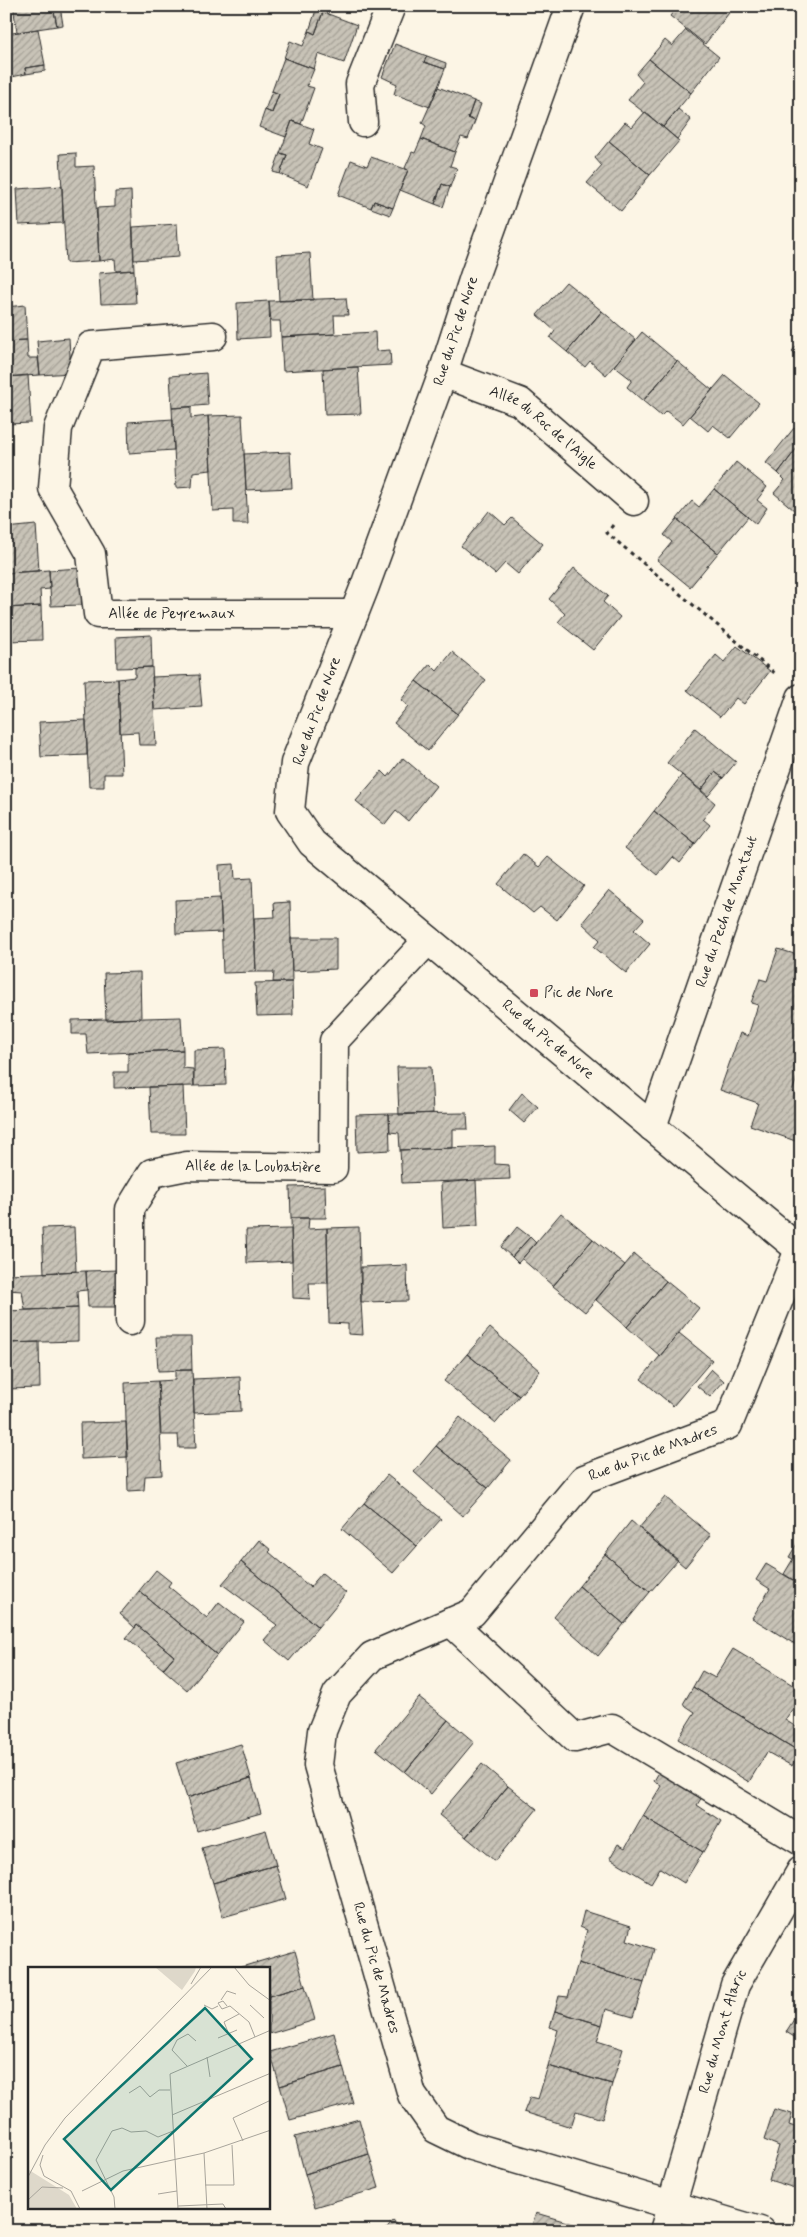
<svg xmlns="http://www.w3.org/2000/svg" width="807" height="2237" viewBox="0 0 807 2237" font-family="Mynerve,sans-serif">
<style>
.building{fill:url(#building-hatch);stroke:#2b2b2b}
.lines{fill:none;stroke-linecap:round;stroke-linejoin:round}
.minor-casing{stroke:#2b2b2b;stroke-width:31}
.path{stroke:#2b2b2b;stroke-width:3;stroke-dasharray:4 4;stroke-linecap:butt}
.minor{stroke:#fcf5e5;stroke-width:28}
.poi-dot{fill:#d1495b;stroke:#fcf5e5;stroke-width:2}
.labels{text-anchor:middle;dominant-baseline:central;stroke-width:4.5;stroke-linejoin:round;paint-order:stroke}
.street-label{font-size:15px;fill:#2b2b2b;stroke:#fcf5e5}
.poi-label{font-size:15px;fill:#2b2b2b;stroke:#fcf5e5;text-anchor:start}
.inset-road{fill:none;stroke:#a8a49b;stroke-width:1}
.view{fill:#0f766e;fill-opacity:0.15;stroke:#0f766e;stroke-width:2.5}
.inset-edge{fill:none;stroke:#2b2b2b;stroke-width:2.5}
</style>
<defs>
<pattern id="building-hatch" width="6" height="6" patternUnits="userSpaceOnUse" patternTransform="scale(1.25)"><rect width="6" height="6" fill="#c8c3b7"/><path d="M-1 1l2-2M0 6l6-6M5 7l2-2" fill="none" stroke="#a39f95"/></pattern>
</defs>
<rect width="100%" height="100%" fill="#fcf5e5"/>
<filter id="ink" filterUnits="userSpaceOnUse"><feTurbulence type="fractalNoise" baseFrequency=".02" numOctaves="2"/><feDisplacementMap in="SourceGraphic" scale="10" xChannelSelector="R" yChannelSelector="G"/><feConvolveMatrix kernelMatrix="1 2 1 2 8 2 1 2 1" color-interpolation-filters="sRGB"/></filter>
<g filter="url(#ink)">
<path class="building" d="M13,6H53L57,26L17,32Z
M53,6H60L63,25L57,26Z
M678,6H728L732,9L705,44L670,16Z
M316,10L323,12L315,34L309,31Z
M323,12L357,25L344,63L318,54L314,69L284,58L290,41L303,46L309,31L315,34Z
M38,29L45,65L25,68L26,74L7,78L6,34Z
M686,30L719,57L691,93L649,59L665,40L672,46Z
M395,44L427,56L424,62L445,69L430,107L394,94L397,84L382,77Z
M427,56L446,63L445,69L424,62Z
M284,58L314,69L307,86L314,88L301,124L292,121L286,137L259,127L265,110L272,113L279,94L272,91Z
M649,59L691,93L663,127L628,100L643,82L636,74Z
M45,65V71L26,74L25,68Z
M438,87L474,101L468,118L475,121L468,139L461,137L455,152L421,139L426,126L422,123Z
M272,91L279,94L272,113L265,110Z
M474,101L481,104L475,121L468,118Z
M678,109L691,120L677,139L663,127Z
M645,112L679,141L650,175L609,141L625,122L632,127Z
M292,121L314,129L309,144L322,149L308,186L280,174L287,155L280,153Z
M421,139L455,152L450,166L457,168L450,187L442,184L435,204L400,190L408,170L405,168L412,152L415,153Z
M609,141L650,175L621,211L587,183L602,166L595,158Z
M76,153V167L94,166L99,261L66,263L60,154Z
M280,153L287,155L280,174L273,172Z
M371,157L408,170L393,208L374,201L371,208L338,195L351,160L367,166Z
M442,184L450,187L443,207L435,204Z
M62,186L63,223L19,225L17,189Z
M131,191L134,270L116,271L115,259L99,261L97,208L115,207V192Z
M374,201L393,208L390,215L371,208Z
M177,224L179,257L134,260L133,227Z
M310,253L313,300L279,301L277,255Z
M134,270L136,303L101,304L99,273Z
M566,282L602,311L567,352L550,338L555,331L537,315Z
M346,298L348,315H334L335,334L281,337L280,321H271L269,301Z
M269,301L270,337L238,339L237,303Z
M25,305L27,340L6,341V307Z
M602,311L636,340L606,375L590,361L585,367L567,352Z
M375,332L376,351L390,350L391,365L283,371L281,337Z
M642,332L677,361L643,401L627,387L632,380L614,366Z
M69,338L71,373L40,375L37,341Z
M27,340L28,358H38L40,375L6,377V341Z
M801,341V358L792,351Z
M677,361L712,390L683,424L666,411L661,416L643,401Z
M358,367L361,414L325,415L323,369Z
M206,373L208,405L172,408L170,376Z
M28,375L31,423L6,424V377Z
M725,375L759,403L730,438L713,425L708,431L690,416Z
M191,407V418L208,416L211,470L193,472L192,487L176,488L172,408Z
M242,415L248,524H233V510L213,511L208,416Z
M173,419L174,450L129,453L128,422Z
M794,428L801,434V443L778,473L766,463Z
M801,443V516L774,493L785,480L778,473Z
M290,452L292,488L246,490L244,454Z
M736,462L767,487L757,500L767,508L756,524L714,489Z
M714,489L748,517L718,553L677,519L692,501L699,507Z
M489,511L505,525L512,518L543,544L518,574L505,563L495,574L461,546Z
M677,519L718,553L690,587L657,560L672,542L664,535Z
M36,525L39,571L7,573L6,528Z
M81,568L82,605L51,606L49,570Z
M574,568L608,596L603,602L620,617L593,650L558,622L565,614L549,599Z
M49,570L50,589L40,590L41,606L6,608V573Z
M41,606L42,640L6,641V608Z
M151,635L152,667L117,668L116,637Z
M737,646L770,671L744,704L736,698L720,717L687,690L716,655L724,662Z
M452,652L486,680L458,714L416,681L430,664L437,671Z
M152,667L156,745H139L138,732L120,733L118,679L135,677V668Z
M199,675L202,707L154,710L152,677Z
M118,679L122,774H104V787H89L84,680Z
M416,681L458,714L428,751L394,723L408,706L401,700Z
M86,720L87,755L41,757L39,722Z
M695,728L736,762L723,778L715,772L701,790L667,763Z
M403,758L436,786L408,821L396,811L385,825L356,801L382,771L388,777Z
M715,772L723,778L708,796L701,790Z
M682,775L715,803L703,819L710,825L695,844L654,811Z
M654,811L695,844L680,863L673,857L658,875L625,848Z
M523,854L539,867L548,857L584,886L557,920L540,907L533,913L498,884Z
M234,864L235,879L252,878L256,972L223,973L219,865Z
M609,890L644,919L634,930L650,944L626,973L594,947L600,940L582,923Z
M220,898L222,932L176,934L175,900Z
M290,902L292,982H273L274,972H256L254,918L275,917L274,903Z
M291,938H336V969L292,971Z
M778,949L801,956V1068L792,1092L801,1095V1143L750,1125L758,1103L720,1090L740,1033L748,1036L758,1005L751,1003L760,979L767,981Z
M140,972L141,1018L106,1020L104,973Z
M292,982L293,1015L257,1016L255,983Z
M181,1017L183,1050L88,1054L86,1034H72V1020Z
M225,1049L226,1085L194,1086V1050Z
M183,1050V1068L193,1069L194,1086L114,1088V1072H128V1052Z
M397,1067H431L433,1113L399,1115Z
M183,1086L185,1134H151L149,1087Z
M522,1093L538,1107L524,1123L509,1110Z
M467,1113L468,1129H453V1148L400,1150L399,1133L390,1132L389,1114Z
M389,1114L390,1150L357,1152L356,1115Z
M495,1146V1164L509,1165L510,1179L402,1183L400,1150Z
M476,1180L478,1226L443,1228L441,1183Z
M325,1186L326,1218H291L290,1187Z
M561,1213L593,1239L553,1286L522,1259Z
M291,1218H309L308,1229L327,1228L328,1283H309L310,1299L293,1298Z
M74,1227L76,1271L44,1273L42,1228Z
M359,1227L361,1302L363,1335L348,1334V1324L329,1323L328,1283L327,1228Z
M517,1227L530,1237L512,1257L501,1247Z
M291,1229L292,1261L247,1263L246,1230Z
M530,1237L536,1243L518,1263L512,1257Z
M593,1239L625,1265L585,1312L553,1286Z
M634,1254L666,1281L627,1327L596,1300Z
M407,1265L408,1301L361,1302V1267Z
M119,1270L121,1307H88L86,1271Z
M86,1271L87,1290L77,1291L78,1308L25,1310L22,1291L7,1290V1274Z
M666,1281L699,1308L660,1356L627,1327Z
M78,1308V1341L6,1343V1311Z
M490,1328L540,1371L519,1396L467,1354Z
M679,1333L712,1360L673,1406L641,1379Z
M156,1337H191L192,1370L158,1371Z
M39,1342L40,1388L6,1389V1343Z
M467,1354L519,1396L496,1423L444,1381Z
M711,1369L724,1381L710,1397L697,1386Z
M175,1370H192L196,1448H179L178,1435H161L158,1381L175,1380Z
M240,1377L241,1411L194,1413L193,1379Z
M158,1381L162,1475L145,1476L144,1490L128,1491L125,1383Z
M460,1417L511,1460L488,1488L436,1446Z
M126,1422L128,1457L81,1459L80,1423Z
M436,1446L488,1488L463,1516L414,1472Z
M387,1475L441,1519L417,1546L364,1503Z
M665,1497L711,1535L685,1567L639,1528Z
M364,1503L417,1546L393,1573L342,1529Z
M631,1521L678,1560L650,1592L605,1554Z
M801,1537V1585L784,1574L793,1559L789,1557Z
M259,1540L271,1550L269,1552L310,1587L322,1573L346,1593L318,1627L241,1562Z
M605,1554L650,1592L624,1624L579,1586Z
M241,1562L318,1627L289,1661L264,1640L277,1625L222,1584Z
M766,1564L801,1585V1648L752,1618L770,1589L756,1580Z
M156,1570L171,1582L168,1586L207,1618L219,1602L244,1622L217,1655L139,1591Z
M579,1586L624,1624L598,1656L554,1617Z
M139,1591L217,1655L187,1690L163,1669L174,1656L137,1625L135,1628L120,1614Z
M137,1625L174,1656L163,1669L126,1638Z
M733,1649L801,1690V1696L785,1720L801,1730L800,1752L693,1687L702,1671L715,1678Z
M693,1687L800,1752L792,1766L767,1752L749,1782L678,1739L695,1712L683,1704Z
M419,1697L448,1720L405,1772L376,1749Z
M448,1720L474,1742L431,1794L405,1772Z
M241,1744L251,1778L187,1798L176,1763Z
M482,1764L508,1786L466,1837L439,1815Z
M662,1767L705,1792L697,1805L721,1821L703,1852L643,1816L661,1786L654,1781Z
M251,1778L261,1813L197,1831L187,1798Z
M508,1786L537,1809L495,1861L466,1837Z
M643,1816L703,1852L684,1883L660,1868L651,1883L610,1858L618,1844L625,1848Z
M266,1830L276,1865L213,1883L202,1848Z
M276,1865L286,1899L223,1917L213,1883Z
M584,1911L631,1926L627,1940L654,1949L644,1983L578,1963L587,1930L580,1927Z
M295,1951L305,1986L269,1996V1968H238Z
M578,1963L644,1983L633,2017L606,2009L602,2025L555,2011L559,1996L568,1997Z
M305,1986L315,2020L269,2034V1996Z
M801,2008V2041L786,2032Z
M555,2011L602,2025L597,2041L623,2049L612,2084L548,2066L558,2030L550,2027Z
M334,2033L343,2067L280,2086L270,2052Z
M548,2066L612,2084L602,2119L576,2111L571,2127L524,2112L530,2097L538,2099Z
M343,2067L353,2103L290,2120L280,2086Z
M774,2109L792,2114L789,2125L801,2129V2190L769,2180L779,2146L764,2140Z
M359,2119L369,2154L305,2174L295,2137Z
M369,2154L379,2188L315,2207L305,2174Z
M536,2213L584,2227L583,2231H537L531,2228Z
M393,2221L405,2231H385Z"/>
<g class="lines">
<g class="minor-casing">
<g id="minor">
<path id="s1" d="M571,6L474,277L443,373L365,586L295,763L290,811L312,843L801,1251"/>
<path d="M363,122L360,84L391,6"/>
<path id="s2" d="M213,336L91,346L58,428L53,488L91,554L98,614H354"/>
<path id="s3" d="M443,373L520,402L634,501"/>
<path id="s4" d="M652,1127L801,698"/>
<path id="s5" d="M130,1321V1209L152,1173L187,1166L333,1168L334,1041L428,940"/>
<path d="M451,1622L575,1738L612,1728L801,1841"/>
<path id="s6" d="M664,2231L735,1985L801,1871"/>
<path id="s7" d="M760,2231L471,2146L436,2129L412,2095L318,1765L322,1731L337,1694L372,1656L472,1613L584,1479L728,1425L799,1250"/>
</g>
</g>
<path class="path" d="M613,525L607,533L777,675"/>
<use href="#minor" class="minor"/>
</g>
</g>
<rect class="poi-dot" x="529" y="988" width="10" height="10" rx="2.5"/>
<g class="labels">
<g class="street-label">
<text transform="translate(456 331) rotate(-72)">Rue du Pic de Nore</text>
<text stroke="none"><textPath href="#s3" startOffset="116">Allée du Roc de l'Aigle</textPath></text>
<text stroke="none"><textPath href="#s2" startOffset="481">Allée de Peyremaux</textPath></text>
<text transform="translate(317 711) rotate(-70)">Rue du Pic de Nore</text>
<text stroke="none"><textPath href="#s4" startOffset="228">Rue du Pech de Montaut</textPath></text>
<text stroke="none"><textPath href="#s1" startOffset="1200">Rue du Pic de Nore</textPath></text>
<text stroke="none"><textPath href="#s5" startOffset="256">Allée de la Loubatière</textPath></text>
<text stroke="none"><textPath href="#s7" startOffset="1208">Rue du Pic de Madres</textPath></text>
<text transform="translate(376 1968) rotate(74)">Rue du Pic de Madres</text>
<text stroke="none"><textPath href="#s6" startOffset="208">Rue du Mont Alaric</textPath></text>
</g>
<g class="poi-label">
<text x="544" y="993">Pic de Nore</text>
</g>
</g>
<g transform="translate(28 1967)">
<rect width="242" height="242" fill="#fcf5e5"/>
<path d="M1,203L41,228L49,242H0Z" fill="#ded8ca"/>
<path d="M127,0H168L167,4L154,23Z" fill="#ded8ca"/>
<path class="inset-road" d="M206,0L221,18L243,34M163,17L173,0M193,33L199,24L208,27M176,38L184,42L190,39M222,38L236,51M199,39L195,34L190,36L194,42L202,39L221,55L227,70M200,65L196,55L211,47M190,71L209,63M179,90L182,110M159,99L144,83L149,73L160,67L168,74M101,126L112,119L122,130L131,123H142M144,148L243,106M215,174L205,151L243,133M176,186L179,242M15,188L12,198L16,209L43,224L52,242M0,210L17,178L37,151L184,0M177,218H206L204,178M54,224L95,204L176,186L243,163M130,227L149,224M0,233L14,220L35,221M150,239L195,237L198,242M87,242L86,230L68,193L84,164L94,161L103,165L118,164L130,170L145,164M150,242L142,107L243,63"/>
<path class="view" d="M177,41L224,92L83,223L36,172Z"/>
<rect width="242" height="242" class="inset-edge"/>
</g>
<rect width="807" height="2237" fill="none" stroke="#fcf5e5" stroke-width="25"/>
<rect x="12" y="12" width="782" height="2212" fill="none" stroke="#2b2b2b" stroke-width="2" filter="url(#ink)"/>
</svg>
